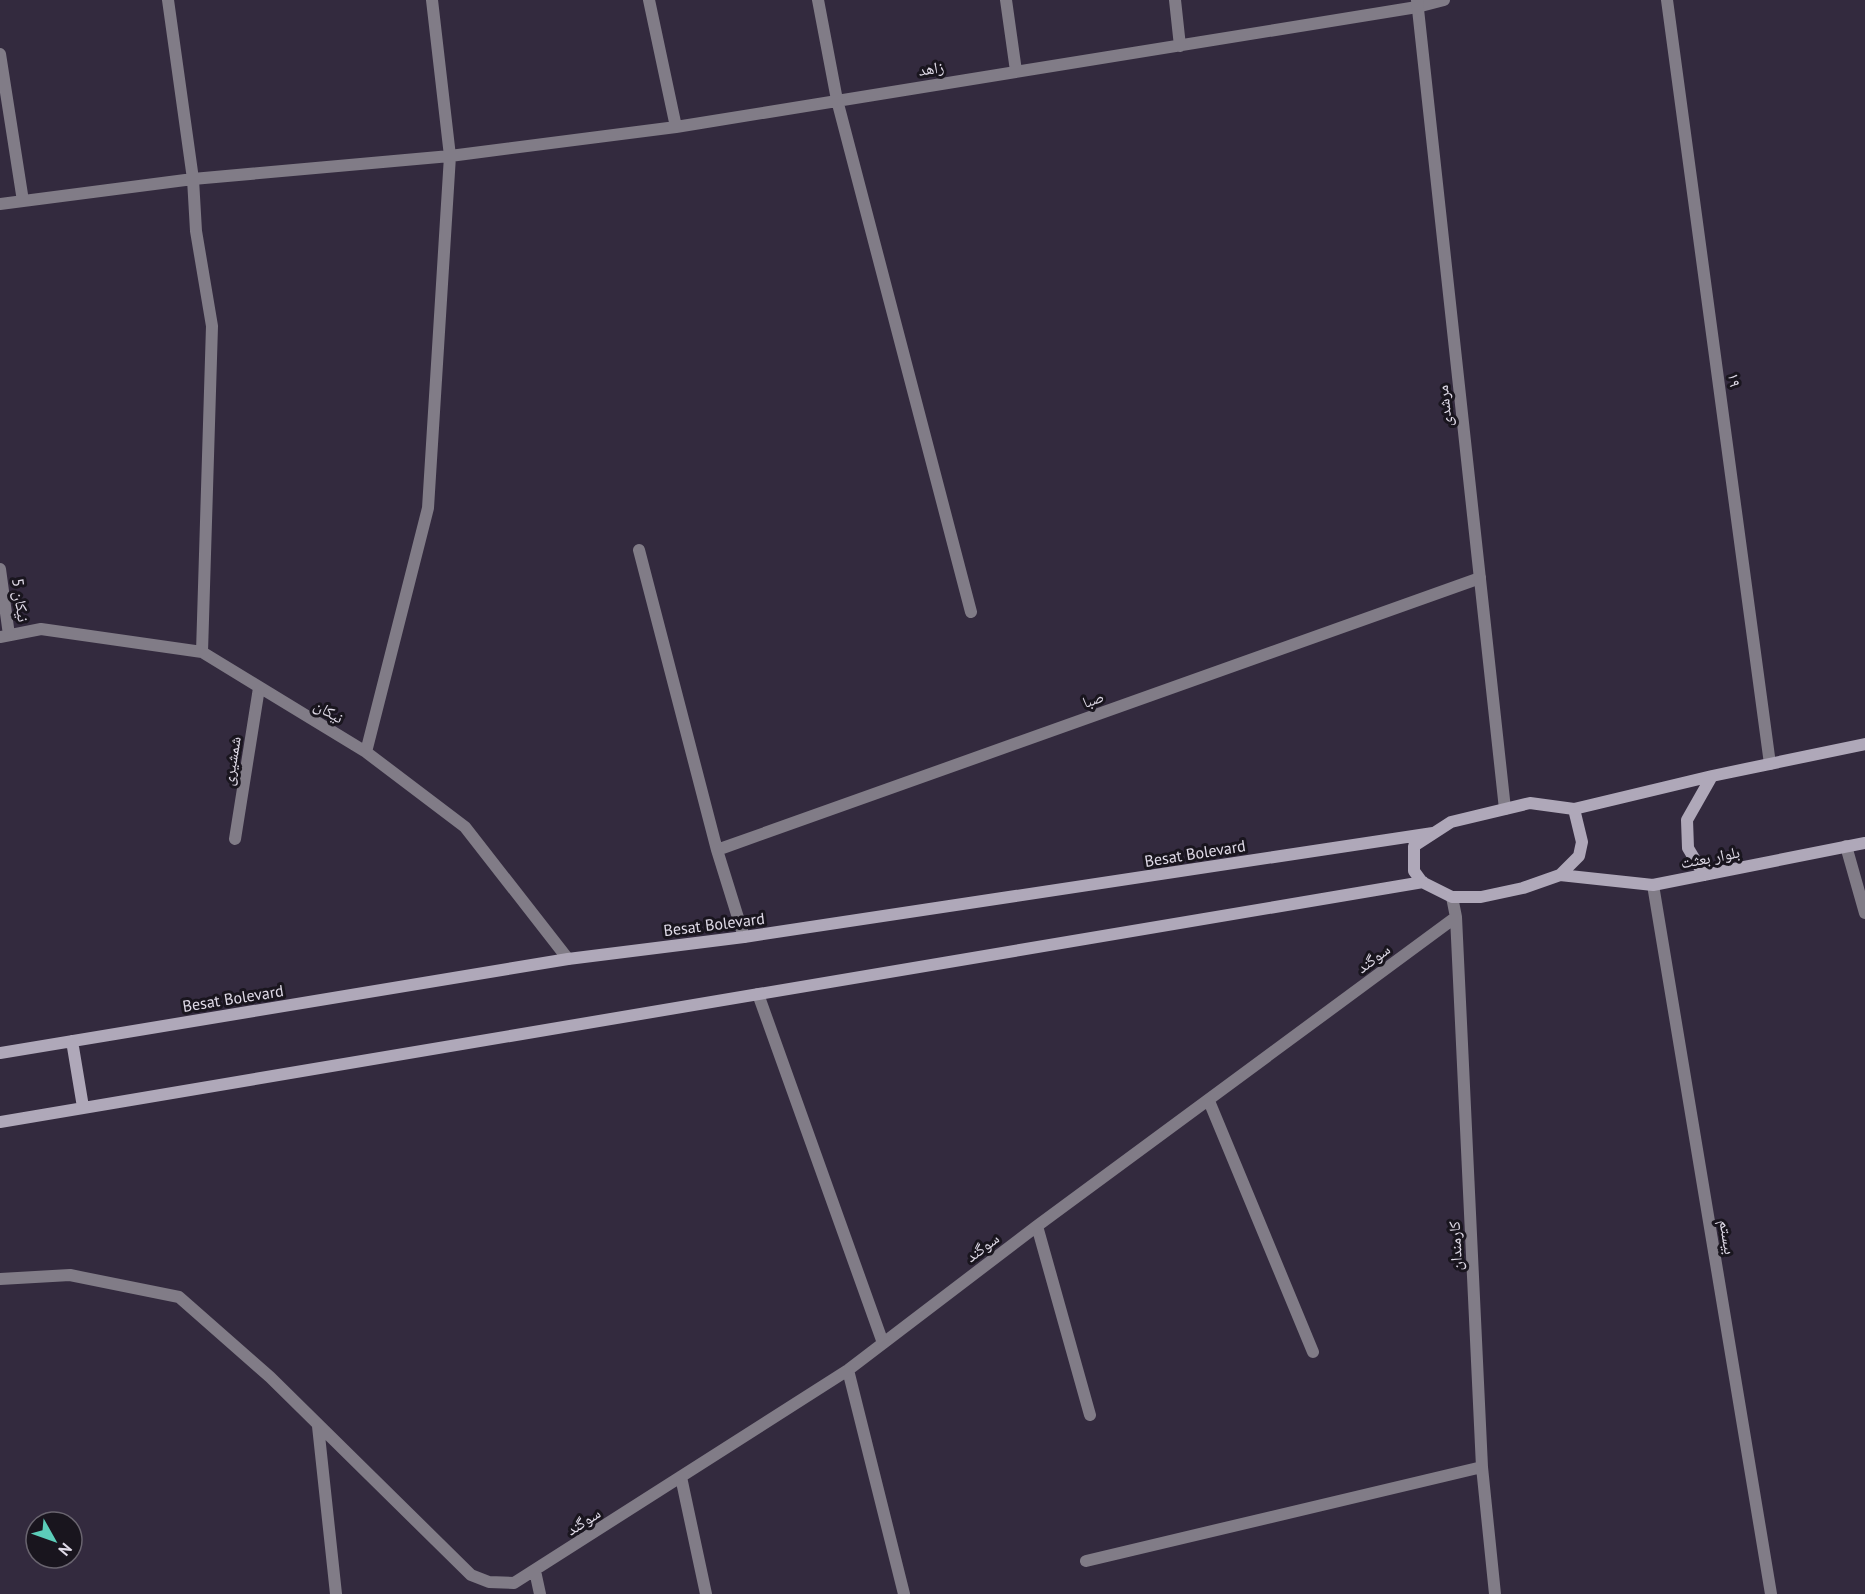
<svg xmlns="http://www.w3.org/2000/svg" width="1865" height="1594" viewBox="0 0 1865 1594" font-family="'PT Sans','Noto Naskh Arabic',sans-serif">
<style>
.lines{fill:none;stroke-linecap:round;stroke-linejoin:round}
.minor{stroke:#817c87;stroke-width:12}
.tertiary{stroke:#817c87;stroke-width:12}
.secondary{stroke:#afa8b9;stroke-width:12}
.labels{text-anchor:middle;dominant-baseline:central;stroke-width:6;stroke-linejoin:round;paint-order:stroke}
.street-label{font-size:16px;fill:#e0dbe8;stroke:#19151e}
</style>
<rect width="100%" height="100%" fill="#332a3e"/>
<g class="lines">
<path class="minor" d="M649,0L676,127
M818,0L837,100L971,612
M1006,0L1016,71
M1175,0L1180,46
M1667,0L1770,764
M0,54L23,201
M0,204L193,179L168,0
M639,550L717,850L744,937
M0,569L9,635
M0,637L41,629L202,652L366,752L465,827L568,959
M202,652L212,326L196,231L193,179L450,156L676,127L1417,7L1444,0
M366,752L428,508L450,156L432,0
M235,839L259,688
M1846,846L1865,913
M717,850L1480,578
M1653,885L1771,1594
M1452,897L1456,917L1482,1467L1495,1594
M758,994L883,1343
M1209,1101L1313,1352
M1037,1226L1090,1415
M0,1279L70,1275L179,1297L270,1377L471,1575L489,1582L514,1583L848,1370L1037,1226L1456,917
M848,1370L904,1594
M318,1426L336,1594
M681,1477L706,1594
M1086,1561L1482,1467
M535,1571L540,1594"/>
<path class="tertiary" d="M1417,0L1505,809"/>
<path class="secondary" d="M1530,803L1574,809L1582,842L1579,856L1560,875L1523,888L1481,897H1452L1422,882L1414,871V846L1451,822Z
M1574,809L1712,776L1865,744
M1560,875L1653,885L1865,843
M1704,875L1688,848L1687,820L1712,776
M72,1041L83,1107
M0,1053L568,959L744,937L1433,833
M0,1122L1423,882"/>
</g>
<g class="labels">
<g class="street-label">
<text transform="translate(931 68) rotate(-9)">زاهد</text>
<text transform="translate(1735 380) rotate(82)">۱۹</text>
<text transform="translate(1444 406) rotate(-96)">مرشدی</text>
<text transform="translate(21 600) rotate(82)">نیکان 5</text>
<text transform="translate(1093 699) rotate(-20)">صبا</text>
<text transform="translate(329 711) rotate(31)">نیکان</text>
<text transform="translate(231 761) rotate(-81)">شمشیری</text>
<text transform="translate(1195 853) rotate(-9)">Besat Bolevard</text>
<text transform="translate(1710 857) rotate(-11)">بلوار بعثت</text>
<text transform="translate(714 924) rotate(-7)">Besat Bolevard</text>
<text transform="translate(1373 958) rotate(-37)">سوگند</text>
<text transform="translate(233 998) rotate(-9)">Besat Bolevard</text>
<text transform="translate(1728 1237) rotate(81)">بیستم</text>
<text transform="translate(1455 1246) rotate(-93)">کارمندان</text>
<text transform="translate(982 1247) rotate(-37)">سوگند</text>
<text transform="translate(583 1521) rotate(-33)">سوگند</text>
</g>
</g>
<g transform="translate(54 1540) rotate(130)"><circle r="28" fill="#19151e" stroke="#69646f" stroke-width="1.5"/>
<path d="M0-4.5L10 22L0 15L-10 22Z" fill="#5cceba"/>
<text y="-9" font-size="16" font-weight="bold" text-anchor="middle" fill="#e0dbe8">N</text>
</g>
</svg>
